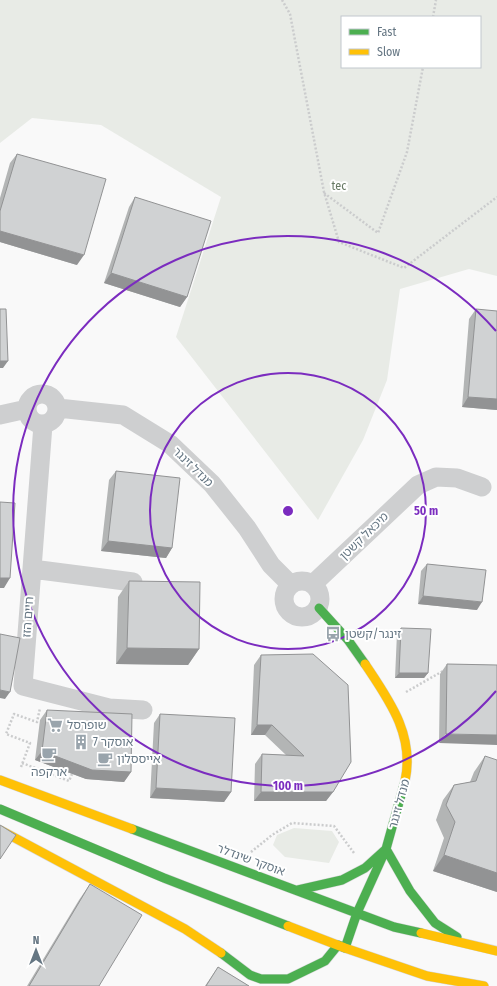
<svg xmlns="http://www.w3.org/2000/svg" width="497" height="986" viewBox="0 0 497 986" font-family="'Fira Sans Condensed','Noto Sans Hebrew',sans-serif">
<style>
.green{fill:#e8ebe6;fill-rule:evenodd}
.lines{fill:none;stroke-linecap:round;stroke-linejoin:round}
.fast-casing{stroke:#d5d6d7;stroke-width:10}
.slow-casing{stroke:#d5d6d7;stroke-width:10}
.path{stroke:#cbcccd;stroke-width:2.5;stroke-dasharray:2 2;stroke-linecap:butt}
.street{stroke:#cecfd0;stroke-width:19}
.fast{stroke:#4caf50;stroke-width:9}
.slow{stroke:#ffc107;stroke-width:9}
.wall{fill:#b3b5b5}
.shaded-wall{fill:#929394}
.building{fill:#d0d2d3;stroke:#929394}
.ring{fill:none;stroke:#7b2cbf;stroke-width:2}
.labels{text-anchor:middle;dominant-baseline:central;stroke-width:4;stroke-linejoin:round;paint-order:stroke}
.park-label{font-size:12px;fill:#687a64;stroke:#fff}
.street-label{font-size:12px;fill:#657683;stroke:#fff}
.poi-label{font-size:12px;fill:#657683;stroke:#fff;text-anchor:start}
.centre{fill:#7b2cbf;stroke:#fff;stroke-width:2}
.ring-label{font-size:12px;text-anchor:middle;font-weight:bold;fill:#7b2cbf;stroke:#fff;stroke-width:4;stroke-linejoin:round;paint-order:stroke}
</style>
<rect width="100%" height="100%" fill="#f9f9f9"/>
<path class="green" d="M0,0H497V276L469,269L400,289L387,380L363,440L318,520L176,337L221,197L101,125L32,118L0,143ZM342,17H480V67H342Z
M294,828L332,831L339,842L329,863L285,857L273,845L277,835Z"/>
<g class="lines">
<g class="fast-casing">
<path id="fast" d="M319,608L348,640L365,664
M0,809L164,878L288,926
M132,829L394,927L421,933
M298,890L342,880L365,868L386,849L410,891L435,923L457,937
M221,953L250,975L261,979H288L325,961L338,945L345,948L357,913L386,849L405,781"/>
</g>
<g class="slow-casing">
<path id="slow" d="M365,664C389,700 415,735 405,781
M0,780L132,829
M0,830L185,929L221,953
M288,926L345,948L427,976L484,986
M421,933L497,951"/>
</g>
<path class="path" d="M282,0L290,14L324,192L339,242L404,268L497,197
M433,17L436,0
M324,193L378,233L407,152L423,67
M406,692L443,671
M22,763L69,781L72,774
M21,767L30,743L6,734L14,714L37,722L40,708
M251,852L272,835L292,823L334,826L354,853"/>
<path class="street" d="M27 409a15 15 0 1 1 30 0a15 15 0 1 1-30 0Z
M58,408L123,415L170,444L212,484L247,528L271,565L291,585
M0,415L27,409
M43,425L23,686L109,708L143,710
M32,569L133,582
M284 599a18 18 0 1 1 36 0a18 18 0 1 1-36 0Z
M313,584L418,485L436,477L457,478L482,487"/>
<use href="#fast" class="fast"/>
<use href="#slow" class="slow"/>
</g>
<path class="wall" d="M17,154L77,265L0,242V198L10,163Z
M135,197L187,297L180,307L104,283L129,207Z
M476,309L497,410L462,407L469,319Z
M116,471L172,548L166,558L101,551L109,480Z
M427,564L477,610L418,604L421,571Z
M129,581L199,649L188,665L116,664L118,597Z
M401,628L428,673L424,678H395L397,633Z
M261,655L333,792L326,801H254L255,764L262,754L286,755L265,735H251L254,665Z
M447,664L497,665L439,743L440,674Z
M47,710L131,772L124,782L86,779L35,760L40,720Z
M160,714L231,792L224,802L150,798L154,723Z
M485,756L497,892L433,871L444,838L436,820L443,800L454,785L470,782L474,772Z
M90,884L99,986H27L79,900Z
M218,967L249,986H205Z"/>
<path class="shaded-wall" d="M0,231L84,255L77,265L0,242Z
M111,273L187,297L180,307L104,283Z
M0,361H8L3,368H0Z
M468,397L497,399V410L462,407Z
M108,541L172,548L166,558L101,551Z
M0,578H10L4,588H0Z
M423,596L482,602L477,610L418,604Z
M127,648L199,649L188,665L116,664Z
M399,673H428L424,678H395Z
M0,690L10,692L5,699L0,698Z
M257,725H272L265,735H251Z
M446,734L497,735V745L439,743Z
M42,751L131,772L124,782L86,779L35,760Z
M156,788L231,792L224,802L150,798Z
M261,792H333L326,801H254Z
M444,855L497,873V892L433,871Z"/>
<path class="building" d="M17,154L106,179L84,255L0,231V211Z
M135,197L211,221L187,297L111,273Z
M0,309H6L8,361H0Z
M476,309L497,311V399L468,397Z
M116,471L180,478L172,548L108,541Z
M0,502L15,503L10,578H0Z
M427,564L486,570L482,602L423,596Z
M129,581L200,582L199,649L127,648Z
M401,628L431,629L428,673H399Z
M0,634L20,638L10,692L0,690Z
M313,654L348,685L351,762L333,792H261L262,754L304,756L272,725H257L261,655Z
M447,664L497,665V735L446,734Z
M47,710L132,714L131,772L92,770L42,751Z
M160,714L235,718L231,792L156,788Z
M485,756L497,760V873L444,855L455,822L446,805L454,785L476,781Z
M0,825L16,835L0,859Z
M90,884L142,915L99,986H29Z
M218,967L249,986H206Z"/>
<g class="ring">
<circle cx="288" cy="511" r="138"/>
<path d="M496 691A275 275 0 1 1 496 331"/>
</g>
<defs>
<g id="bus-bare" transform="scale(1.2)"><path d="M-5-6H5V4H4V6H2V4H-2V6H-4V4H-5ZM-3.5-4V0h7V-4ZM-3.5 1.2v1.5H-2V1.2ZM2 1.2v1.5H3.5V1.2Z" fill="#99a4ac" stroke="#fff" stroke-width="2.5" paint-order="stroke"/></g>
<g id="supermarket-bare" transform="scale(1.2)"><path d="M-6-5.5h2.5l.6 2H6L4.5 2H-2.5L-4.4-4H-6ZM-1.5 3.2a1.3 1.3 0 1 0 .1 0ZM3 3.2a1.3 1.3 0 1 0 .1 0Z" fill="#99a4ac" stroke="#fff" stroke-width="2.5" paint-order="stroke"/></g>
<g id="building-bare" transform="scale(1.2)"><path d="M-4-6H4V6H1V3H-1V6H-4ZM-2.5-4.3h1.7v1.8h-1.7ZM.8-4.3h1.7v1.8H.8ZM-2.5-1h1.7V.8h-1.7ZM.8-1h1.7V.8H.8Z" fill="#99a4ac" stroke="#fff" stroke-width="2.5" paint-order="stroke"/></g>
<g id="cafe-bare" transform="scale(1.2)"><path d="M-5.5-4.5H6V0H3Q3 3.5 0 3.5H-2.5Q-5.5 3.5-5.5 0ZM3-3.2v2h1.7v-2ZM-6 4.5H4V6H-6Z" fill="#99a4ac" stroke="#fff" stroke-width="2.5" paint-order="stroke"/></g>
</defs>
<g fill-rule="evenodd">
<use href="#bus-bare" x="333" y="634"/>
<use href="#supermarket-bare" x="55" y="725"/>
<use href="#building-bare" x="81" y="742"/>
<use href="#cafe-bare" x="49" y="754"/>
<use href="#cafe-bare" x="105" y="759"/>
</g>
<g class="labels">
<g class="park-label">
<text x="339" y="186">tec</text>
</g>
<g class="street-label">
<text transform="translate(193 467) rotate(44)">מנדל זינגר</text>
<text transform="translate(364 536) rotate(-44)">מיכאל קשטן</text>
<text transform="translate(28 617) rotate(-86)">חיים הזז</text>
<text transform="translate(399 804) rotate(-75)">מנדל זינגר</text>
<text transform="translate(251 860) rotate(20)">אוסקר שינדלר</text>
</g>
<g class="poi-label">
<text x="345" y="634">זינגר/קשטן</text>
<text x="67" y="725">שופרסל</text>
<text x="93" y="742">אוסקר 7</text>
<text x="117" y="759">אייססלון</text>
<text x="49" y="772" text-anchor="middle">ארקפה</text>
</g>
</g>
<circle cx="288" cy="511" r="6" class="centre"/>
<g class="ring-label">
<text x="426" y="515">50 m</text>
<text x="288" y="790">100 m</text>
</g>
<rect x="341" y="16" width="140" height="52" fill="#ffffff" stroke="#c1c8cd"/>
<rect x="349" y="29" width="20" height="6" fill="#4caf50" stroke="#c1c8cd"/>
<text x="377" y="36" font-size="12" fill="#657683">Fast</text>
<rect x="349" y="49" width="20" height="6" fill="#ffc107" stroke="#c1c8cd"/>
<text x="377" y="56" font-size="12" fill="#657683">Slow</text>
<g transform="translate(36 950)" stroke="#ffffff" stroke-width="3" paint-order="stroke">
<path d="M0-3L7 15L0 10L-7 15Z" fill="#657683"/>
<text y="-6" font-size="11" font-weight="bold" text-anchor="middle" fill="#657683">N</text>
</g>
</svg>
